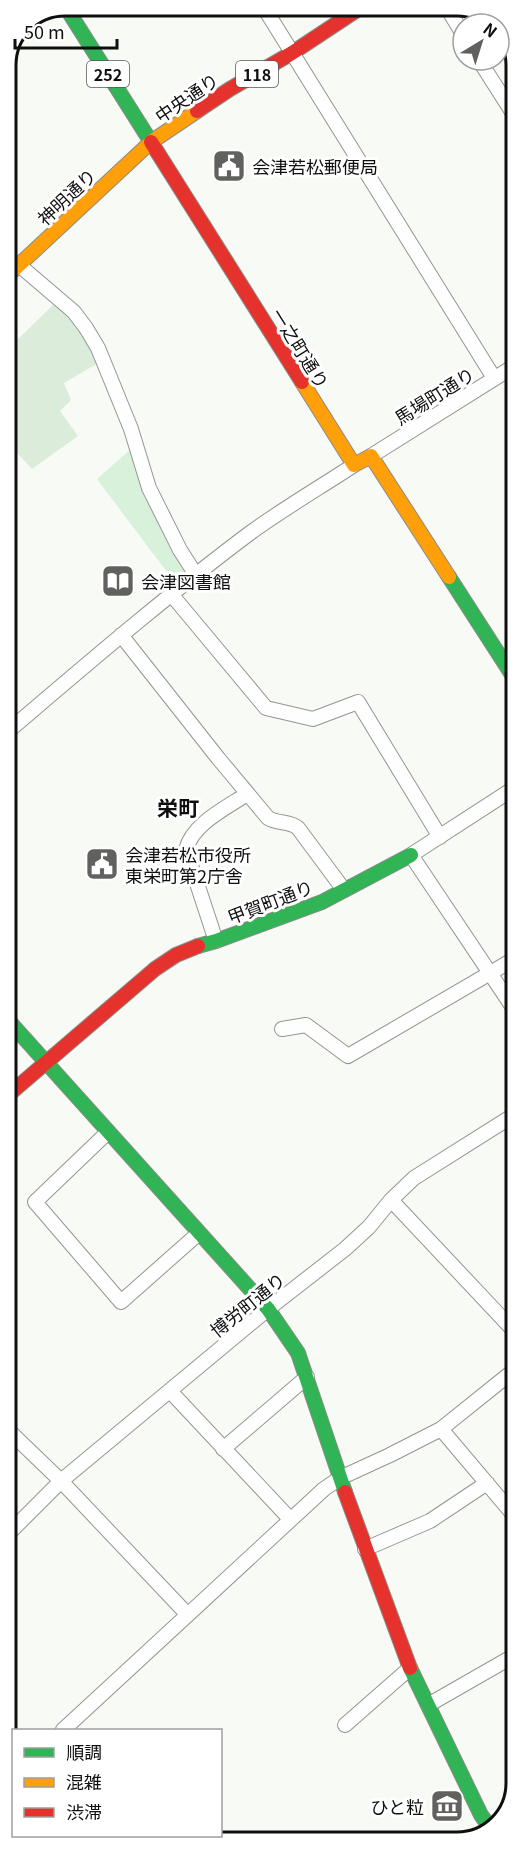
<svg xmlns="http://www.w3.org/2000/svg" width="523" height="1849" viewBox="0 0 523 1849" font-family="Georgia,'Noto Sans JP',serif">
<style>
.green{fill:#d8f1db}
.cemetery{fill:#dbecdb}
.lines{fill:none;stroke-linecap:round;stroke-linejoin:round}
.street-casing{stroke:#949593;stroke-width:16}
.fast-casing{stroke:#8b8c89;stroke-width:16}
.slow-casing{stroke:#8b8c89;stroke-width:16}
.jam-casing{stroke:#8b8c89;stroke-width:16}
.street{stroke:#fefefe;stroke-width:14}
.fast{stroke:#30b455;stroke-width:14}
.slow{stroke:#ff9f0a;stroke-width:14}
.jam{stroke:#e5322d;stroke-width:14}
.labels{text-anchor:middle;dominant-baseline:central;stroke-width:6;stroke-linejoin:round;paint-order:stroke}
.shield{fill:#fff;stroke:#575757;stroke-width:1.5}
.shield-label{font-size:16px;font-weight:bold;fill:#0f0f0f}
.street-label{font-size:18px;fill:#0f0f0f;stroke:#fff}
.poi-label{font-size:18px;fill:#0f0f0f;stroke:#fff;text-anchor:start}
.quarter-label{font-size:21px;font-weight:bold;fill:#0f0f0f;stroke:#fff}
.rim{fill:none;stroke:#0f0f0f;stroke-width:3}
</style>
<rect width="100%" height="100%" fill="#f8fbf5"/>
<path class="green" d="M132,448L190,568L173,580L97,479Z"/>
<path class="cemetery" d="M55,303L73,319L100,362L64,383L71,400L60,411L78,436L32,469L6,441L8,415L6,413V351Z"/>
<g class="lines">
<g class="street-casing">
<path id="street" d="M263,6L494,378
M446,6L463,34
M479,60L516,118
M19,265L74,312L86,328L98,348L131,429L149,488L180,550L196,575
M371,456L516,365
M171,594L266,708L313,719L358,702L440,837
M121,635L218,758L268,818C278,824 290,821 298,828L344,890
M6,733C86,665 166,596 250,533C283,509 319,488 354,465
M516,787L411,855L516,1012
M216,941L186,850C192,824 226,808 247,794
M282,1029L306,1025L348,1056L516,958
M108,1132L35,1202L121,1302L199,1233
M391,1200L517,1334
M170,1391L290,1519
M7,1429L61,1481L187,1614
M441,1429L517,1519
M223,1449L307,1377
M7,1535L61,1481L268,1309L345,1249L369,1227L391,1200L414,1178L517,1113
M365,1549L430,1521L487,1483
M517,1558V1559
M428,1705L517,1654
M345,1725L410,1668
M63,1730L324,1489L340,1478L390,1455L441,1429L517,1368
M7,1782L14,1777"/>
</g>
<g class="fast-casing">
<path id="fast" d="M65,6L151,142
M449,577L516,681
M198,946L216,941L322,902L411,855
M7,1019L268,1309L298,1353L345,1492
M410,1668L481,1815L491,1829"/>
</g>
<g class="slow-casing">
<path id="slow" d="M6,277L151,142L197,111
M302,382L354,465L371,456L449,577"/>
</g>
<g class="jam-casing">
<path id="jam" d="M197,111L230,89L292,53L363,6
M151,142L302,382
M7,1096L155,969L176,955L198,946
M345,1492L410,1668"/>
</g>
<use href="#street" class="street"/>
<use href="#fast" class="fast"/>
<use href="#slow" class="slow"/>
<use href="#jam" class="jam"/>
</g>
<defs>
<g id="civic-square" transform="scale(1.725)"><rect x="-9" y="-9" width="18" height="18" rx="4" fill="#616260" stroke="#fff"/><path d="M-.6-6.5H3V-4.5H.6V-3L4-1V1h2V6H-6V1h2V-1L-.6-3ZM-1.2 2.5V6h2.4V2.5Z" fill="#fff"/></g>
<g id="library-square" transform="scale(1.725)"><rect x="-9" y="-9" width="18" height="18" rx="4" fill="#616260" stroke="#fff"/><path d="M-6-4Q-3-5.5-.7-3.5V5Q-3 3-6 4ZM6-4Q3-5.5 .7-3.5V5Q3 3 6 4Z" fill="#fff"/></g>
<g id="museum-square" transform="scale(1.725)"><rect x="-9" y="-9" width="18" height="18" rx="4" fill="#616260" stroke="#fff"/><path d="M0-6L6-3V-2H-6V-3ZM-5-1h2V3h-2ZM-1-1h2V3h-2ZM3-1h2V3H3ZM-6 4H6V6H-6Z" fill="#fff"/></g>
</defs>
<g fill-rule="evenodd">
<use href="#civic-square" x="229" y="166"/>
<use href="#library-square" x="118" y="581"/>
<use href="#civic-square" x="102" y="864"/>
<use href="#museum-square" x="447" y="1806"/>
</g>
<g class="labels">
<g class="shield">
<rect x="87" y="61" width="42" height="26" rx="4.5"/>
<rect x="236" y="61" width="42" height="26" rx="4.5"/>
</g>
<g class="shield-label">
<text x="108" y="74">252</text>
<text x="257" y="74">118</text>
</g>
<g class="street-label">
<text transform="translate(186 97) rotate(-34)">中央通り</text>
<text transform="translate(66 196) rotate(-43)">神明通り</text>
<text transform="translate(301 348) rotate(58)">一之町通り</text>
<text transform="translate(434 395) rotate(-32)">馬場町通り</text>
<text transform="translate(270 901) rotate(-21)">甲賀町通り</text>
<text transform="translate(247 1304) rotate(-39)">博労町通り</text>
</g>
<g class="poi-label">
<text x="252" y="166">会津若松郵便局</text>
<text x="141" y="581">会津図書館</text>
<text x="125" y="854">会津若松市役所<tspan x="125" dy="21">東栄町第2庁舎</tspan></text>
<text x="424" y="1806" text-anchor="end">ひと粒</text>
</g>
<g class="quarter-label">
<text x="178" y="807">栄町</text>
</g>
</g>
<path d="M0 0H523V1849H0ZM65 16H457A49 49 0 0 1 506 65V1783A49 49 0 0 1 457 1832H65A49 49 0 0 1 16 1783V65A49 49 0 0 1 65 16Z" fill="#fff" fill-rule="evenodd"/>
<path class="rim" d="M65 16H457A49 49 0 0 1 506 65V1783A49 49 0 0 1 457 1832H65A49 49 0 0 1 16 1783V65A49 49 0 0 1 65 16Z"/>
<rect x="12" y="1729" width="210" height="108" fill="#ffffff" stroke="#9f9f9f" stroke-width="1.5"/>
<rect x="24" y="1748" width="30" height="9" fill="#30b455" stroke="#9f9f9f" stroke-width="1.5"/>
<text x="66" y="1759" font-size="18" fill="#0f0f0f">順調</text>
<rect x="24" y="1778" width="30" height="9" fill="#ff9f0a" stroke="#9f9f9f" stroke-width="1.5"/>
<text x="66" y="1789" font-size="18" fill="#0f0f0f">混雑</text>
<rect x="24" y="1808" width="30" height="9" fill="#e5322d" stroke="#9f9f9f" stroke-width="1.5"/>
<text x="66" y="1819" font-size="18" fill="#0f0f0f">渋滞</text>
<g transform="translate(481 42) rotate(38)"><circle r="28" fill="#ffffff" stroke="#9f9f9f" stroke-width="1.5"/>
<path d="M0-4.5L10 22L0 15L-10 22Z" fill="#616260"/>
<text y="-9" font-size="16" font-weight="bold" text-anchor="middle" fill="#0f0f0f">N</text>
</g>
<path d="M15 39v9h102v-9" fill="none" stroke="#0f0f0f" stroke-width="3"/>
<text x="24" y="39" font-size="18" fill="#0f0f0f" stroke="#ffffff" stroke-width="4.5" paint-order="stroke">50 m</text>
</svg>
